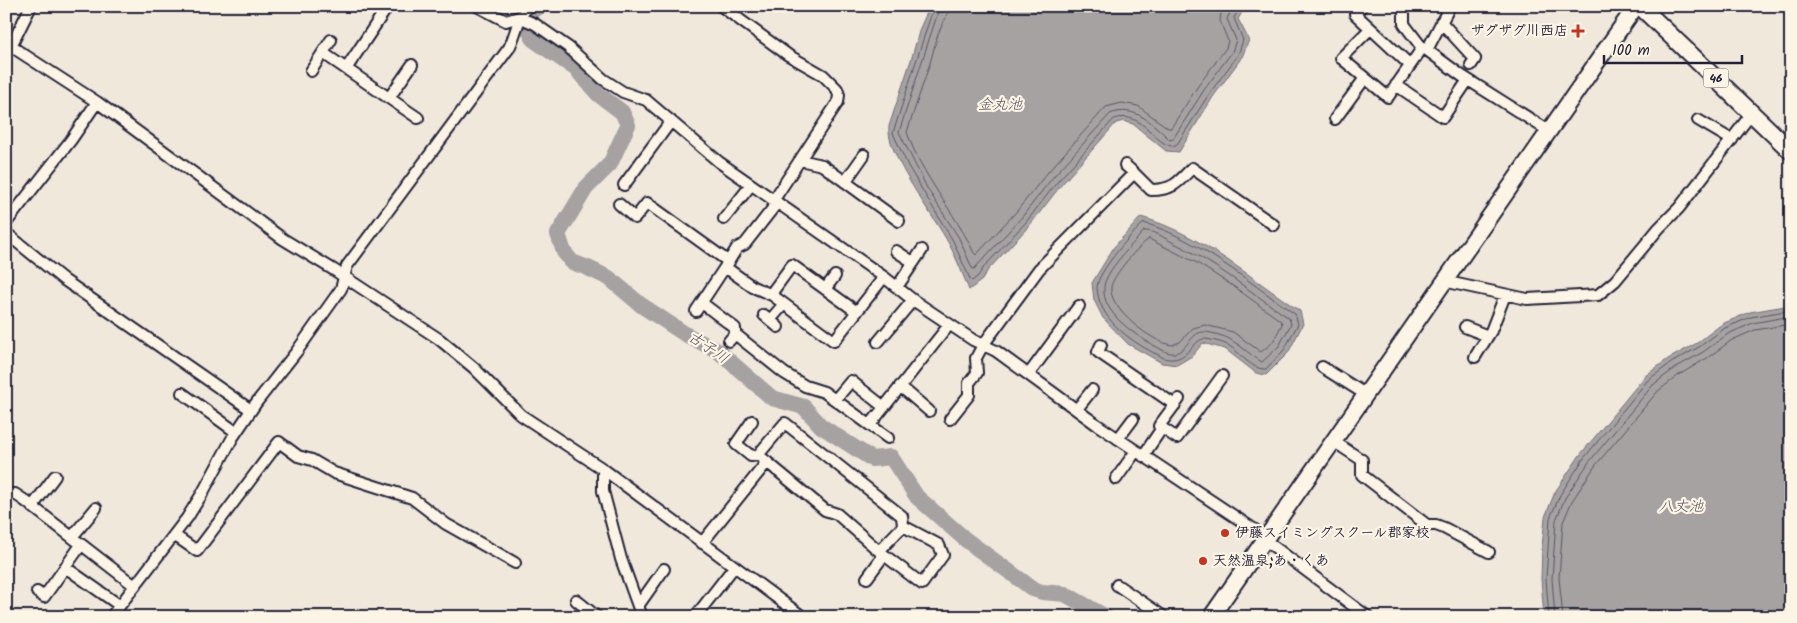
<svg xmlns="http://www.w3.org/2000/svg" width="1797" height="623" viewBox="0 0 1797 623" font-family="Kalam,'Klee One',sans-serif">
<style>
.water{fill:#a6a2a2;stroke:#716f79}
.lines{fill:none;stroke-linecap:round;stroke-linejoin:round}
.shore{stroke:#575564;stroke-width:1}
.river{stroke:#a6a2a2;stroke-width:16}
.street-casing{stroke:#22223b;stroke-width:14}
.secondary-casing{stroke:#22223b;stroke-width:19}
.primary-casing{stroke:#22223b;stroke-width:20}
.street{stroke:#fcf5e5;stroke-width:10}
.secondary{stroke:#fcf5e5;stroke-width:15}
.primary{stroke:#fcf5e5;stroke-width:16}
.poi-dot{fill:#c8321e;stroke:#fcf5e5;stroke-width:2}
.labels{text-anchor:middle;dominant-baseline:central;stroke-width:4.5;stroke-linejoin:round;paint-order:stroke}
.shield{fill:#fcf5e5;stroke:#63616e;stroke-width:1}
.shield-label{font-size:12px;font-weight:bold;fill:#22223b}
.poi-label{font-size:14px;font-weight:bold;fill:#22223b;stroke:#fcf5e5;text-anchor:start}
.water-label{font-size:15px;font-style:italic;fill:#575564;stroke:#fcf5e5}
</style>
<rect width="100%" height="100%" fill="#efe8db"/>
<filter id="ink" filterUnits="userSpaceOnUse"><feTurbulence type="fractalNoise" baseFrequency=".02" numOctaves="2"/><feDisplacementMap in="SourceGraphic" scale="10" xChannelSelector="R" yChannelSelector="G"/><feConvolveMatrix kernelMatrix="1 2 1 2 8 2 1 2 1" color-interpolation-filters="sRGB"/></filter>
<g filter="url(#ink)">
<path class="water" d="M930,6H1246L1238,19L1249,40L1242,57L1213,97L1179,152L1166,151L1133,124L1124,121L1116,123L1062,184L1030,225L988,270L982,280L969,290C963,275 957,259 949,244C935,217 885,154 889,126L912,57L920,28Z
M1141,217C1201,234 1249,277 1300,311L1303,324L1288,353L1266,375L1256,373L1225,349L1203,343L1192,356L1177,365L1162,363L1128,344L1103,318L1094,300L1092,283L1114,247Z
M1791,305V617H1544L1541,579L1542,547L1545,517L1555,492L1580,455L1645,376L1668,359L1697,343L1722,324L1750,312Z"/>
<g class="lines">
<path class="shore" d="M934,6L893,133L908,166L953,241L970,279L972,281L978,276L984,267L1026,222L1058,181L1114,119C1145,109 1155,149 1176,146L1209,94L1238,55L1243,40L1234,18L1240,6
M940,6L899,132L927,188L959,238L972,268L974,269L1022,217L1053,177L1110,114C1135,104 1153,124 1170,140L1173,139L1204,90L1232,52L1236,40L1227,19L1233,6
M948,6L947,15L938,34L930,63L907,132C921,175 955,212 974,253L976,255L1016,212L1048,172L1106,107L1122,103L1138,106L1168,128H1171L1198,86L1226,48L1228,41L1220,21L1221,13L1224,6
M1144,223C1197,238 1250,283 1295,314L1298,324L1284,350L1266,369C1251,370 1240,352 1228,345C1222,342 1212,340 1206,339C1193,337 1188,365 1164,358C1161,357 1158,354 1154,353C1129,340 1098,318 1097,287C1097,273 1133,231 1144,223Z
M1144,231C1154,230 1164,238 1172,242C1215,262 1250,292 1289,318L1291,324L1279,346L1262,362C1251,356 1242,346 1231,340C1225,336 1213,333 1205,332C1191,331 1188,350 1175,353C1168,354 1162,350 1157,347C1137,337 1101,313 1104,287C1105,271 1134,243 1144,231Z
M1149,239L1197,263L1233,286L1281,321L1282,324L1273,342L1261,352L1233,332L1205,325L1193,328L1180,342L1172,345C1153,343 1108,309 1111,287C1113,275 1139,245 1149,239Z
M1549,617L1546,579L1550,518L1560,495L1584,458L1648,380L1671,363L1699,347L1725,328L1751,317L1791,310
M1555,617L1552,579L1556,520L1565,498L1589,462L1653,385L1675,368L1703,352L1728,334L1753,323L1791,316
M1563,617L1559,578L1563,522L1572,501L1595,466L1658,391L1679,375L1707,358L1732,340L1755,330L1791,324"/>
<path class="river" d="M541,6L530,12L527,26L534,40L576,69L598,94L622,112L628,125L610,164L586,188L558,234L564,252L572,262L588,268L609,278L641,305L685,334L718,351L772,398L804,407L821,426L872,459L891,457L917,497L966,540L1033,589L1042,592L1065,594L1106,617"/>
<g class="street-casing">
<path id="street" d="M477,6L506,21L519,17L535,24L568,47L603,79L623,92L646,100L719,162L884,277L913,300L973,340L996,351L1096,424L1258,532L1269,543L1368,617
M721,6L788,55L823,75L837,89L839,95L838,102L773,201
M1362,6L1355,14L1410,65
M1404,6V24L1420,45L1462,76L1549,131
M1441,22L1475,59L1471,65
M1370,29L1341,58L1388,97L1423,47
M6,43L97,102L283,239L334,270L439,339L474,368L521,415L603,469L803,617
M11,46L31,6
M1427,50L1450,6
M323,53L418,118
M346,69L388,6
M311,71L331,40
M1396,85L1443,117L1468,80
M389,98L412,65
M1335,119L1365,78
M1698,120L1732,140
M800,160L822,165L899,221
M1125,165L1134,173
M845,182L864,155
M624,185L671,121
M777,203L745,244L737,248L725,267L753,287L772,295L834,341L884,277
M619,204L635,218L647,203L729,262
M724,219L751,185
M6,223L71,140L97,102
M6,233L64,280L251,410
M896,251L913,262
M1443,281L1527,299L1598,295L1615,281L1659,228L1679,208L1752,113
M897,287L922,250
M825,289L835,276
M772,295L773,291L792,265L857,312
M702,303L735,328V334L729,341
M696,311L725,267
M764,315L778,327
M770,320L784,304
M1465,327L1488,336
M735,334L784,373L805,386L824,392L888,438
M878,342L913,300
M1101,345L1098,352L1175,405
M1475,357L1491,331L1505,295
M1322,367L1365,394
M1029,374L1079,306
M900,386L929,411
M182,393L236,432
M1179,399L1159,426L1177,438L1222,376
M835,400L851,381L884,407
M1077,409L1092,390
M950,419L969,395V383L977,373L976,358L983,345L1039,269L1134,173L1151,190C1172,190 1178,183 1192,168L1274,225
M752,421L736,444L751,456L758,455
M870,425L949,325
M1118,439L1133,419
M1333,441L1362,460V475L1427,525H1436L1444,528L1489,552
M1143,456L1162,428
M603,469V491L621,559L642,617
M1116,479L1136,451
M6,494H15L24,500L135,586
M32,507L55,476
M174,535L197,551L279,442L298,456L312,460L334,473L412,498L446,524L515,563
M72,537L96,508
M702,543L767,462L758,455L785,423L902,516L903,526L879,551L837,514L825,510L767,462
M879,551L922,584L943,555L939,545L903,526
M65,567L119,605
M867,578L884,555
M1117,585L1164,617
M37,592L44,597L81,545
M576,600L597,617
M638,606L664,569
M111,617L187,518L202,494L233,437L256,403L297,351L341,289L347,266L509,48C517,32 516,21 528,6
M695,617L734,567"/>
</g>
<g class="secondary-casing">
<path id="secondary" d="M1211,617L1636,6"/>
</g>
<g class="primary-casing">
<path id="primary" d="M1640,6L1791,151"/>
</g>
<use href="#street" class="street"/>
<use href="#secondary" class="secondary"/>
<use href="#primary" class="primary"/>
</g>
</g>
<g class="poi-dot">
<path d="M1575.5 23.5h5v5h5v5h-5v5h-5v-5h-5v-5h5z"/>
<circle cx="1225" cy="533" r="5"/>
<circle cx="1203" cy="561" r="5"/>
</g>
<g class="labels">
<rect class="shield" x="1703.5" y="68.5" width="25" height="19" rx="4"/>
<g class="shield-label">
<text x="1716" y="78">46</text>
</g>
<g class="poi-label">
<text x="1568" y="31" text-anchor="end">ザグザグ川西店</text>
<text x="1235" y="533">伊藤スイミングスクール郡家校</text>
<text x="1213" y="561">天然温泉;あ・くあ</text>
</g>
<g class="water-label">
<text x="1000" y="105">金丸池</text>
<text transform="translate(708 348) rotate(34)">古子川</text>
<text x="1681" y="507">八丈池</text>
</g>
</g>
<rect width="1797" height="623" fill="none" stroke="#fcf5e5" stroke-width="25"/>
<rect x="12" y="12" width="1772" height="598" fill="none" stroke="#22223b" stroke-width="2" filter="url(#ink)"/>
<path d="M1604 55v8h138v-8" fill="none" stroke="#22223b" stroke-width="2.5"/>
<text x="1612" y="55" font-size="15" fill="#22223b" stroke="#fcf5e5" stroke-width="4" paint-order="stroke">100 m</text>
</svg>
